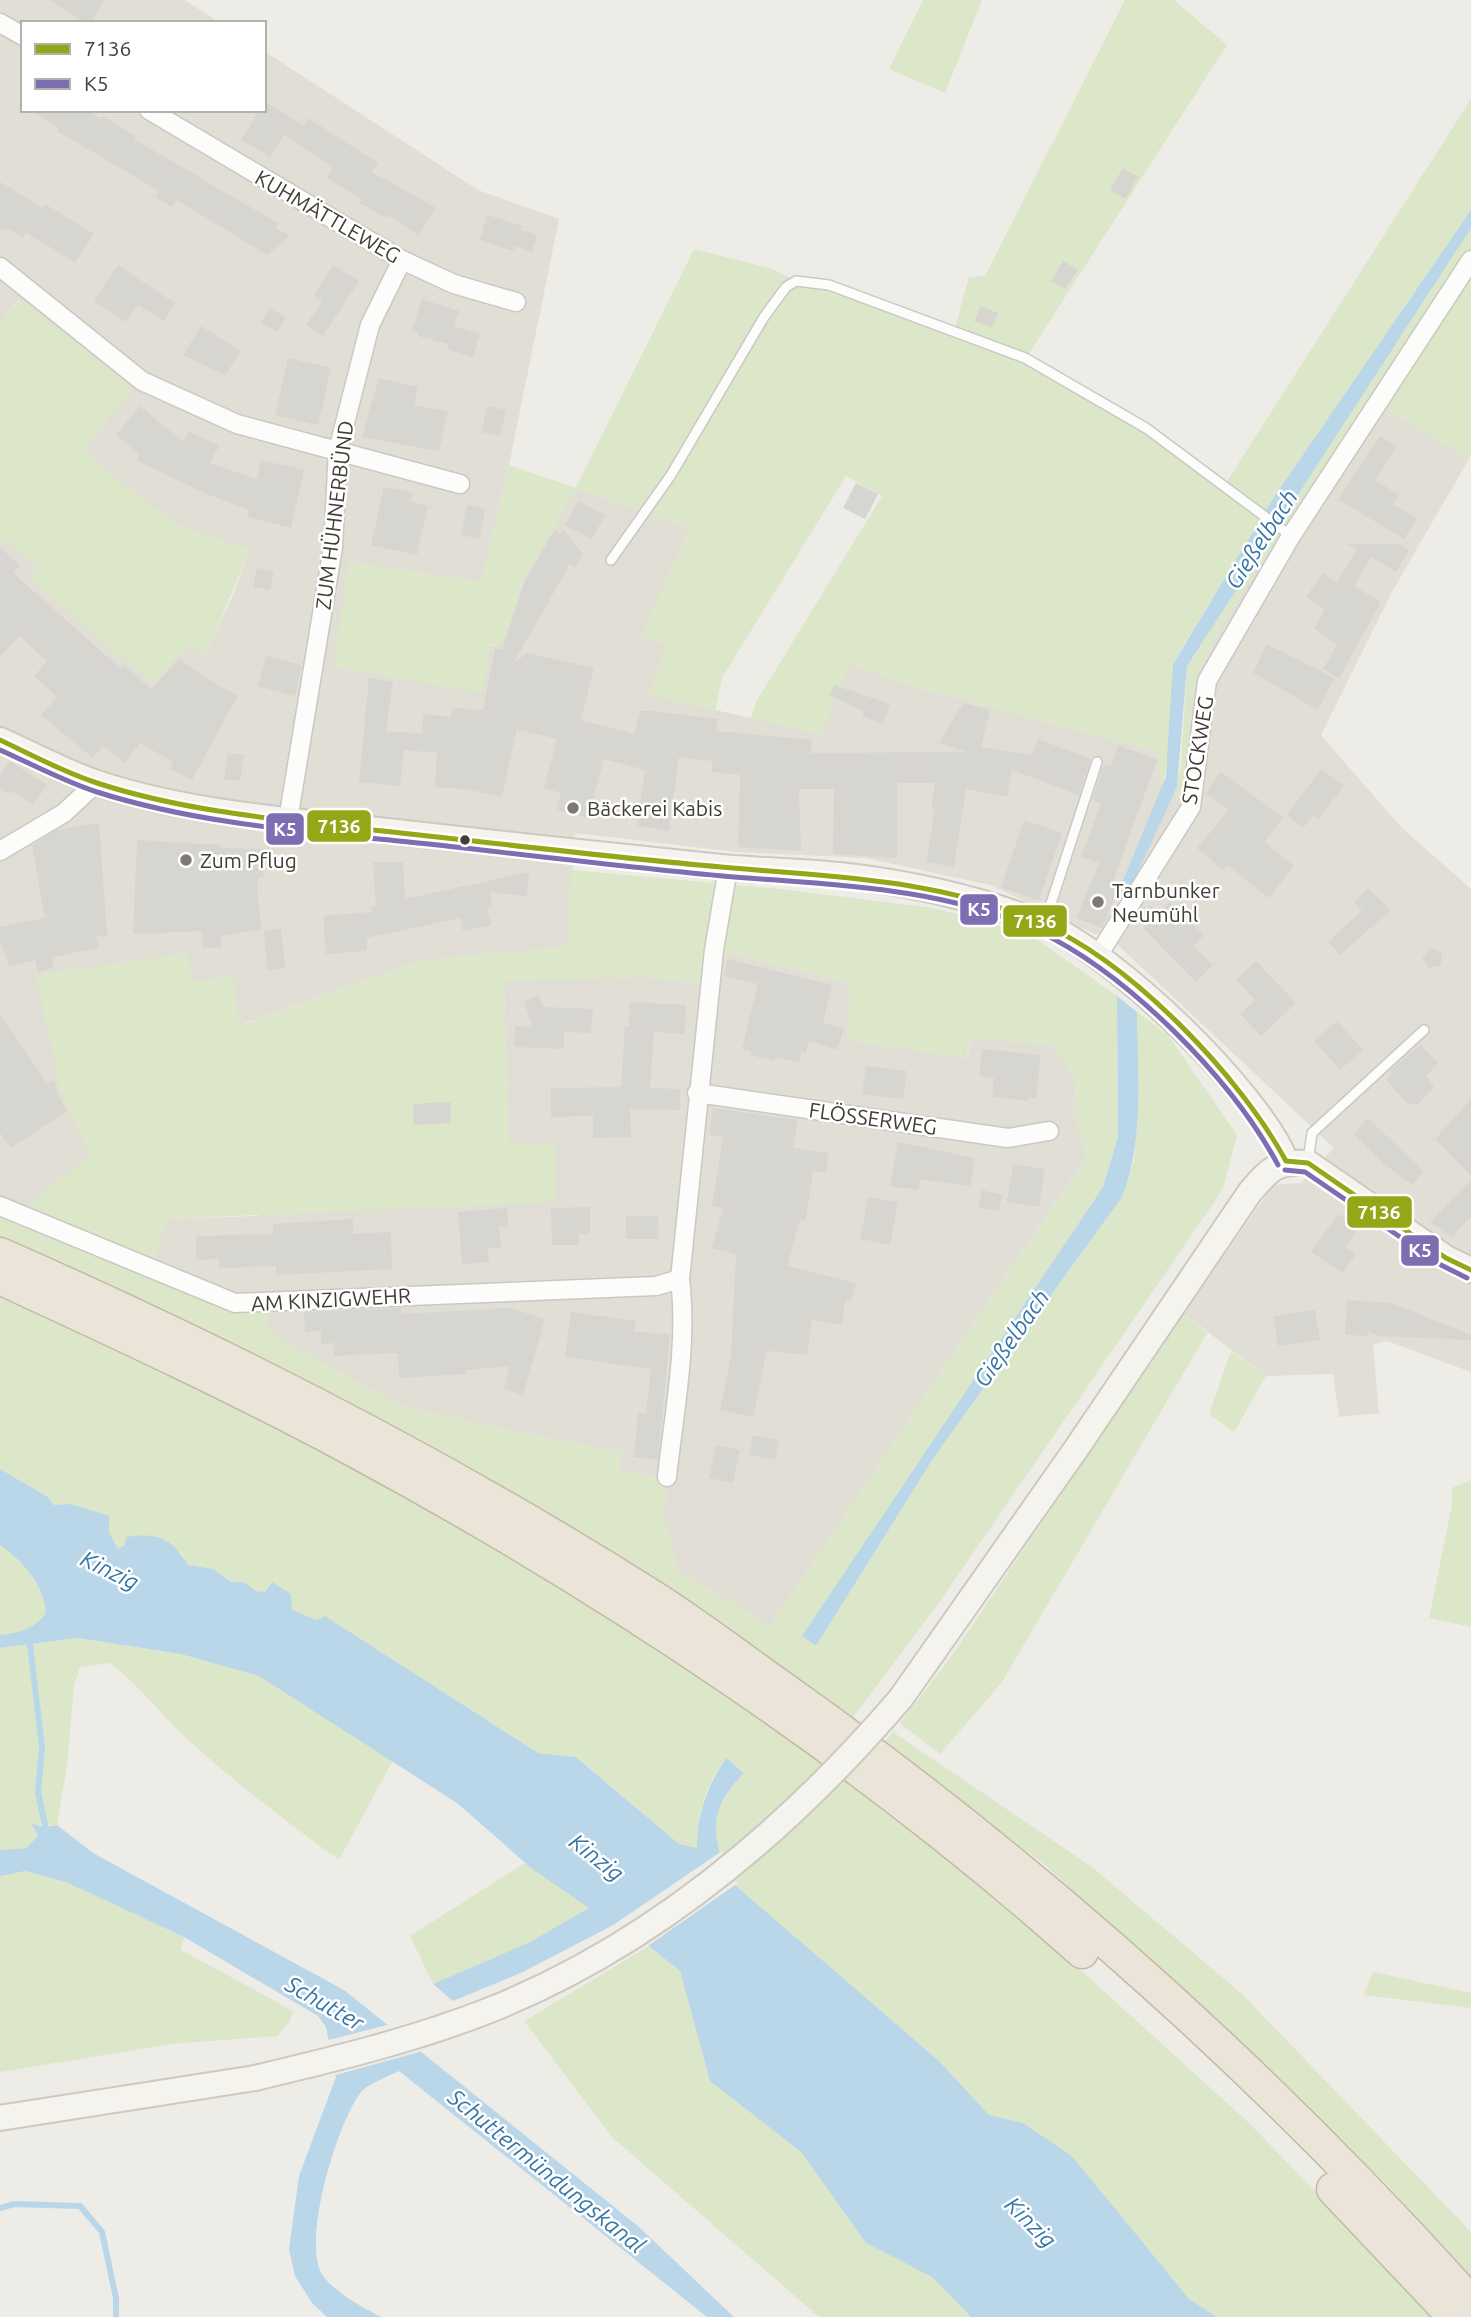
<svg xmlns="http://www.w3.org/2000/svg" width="1471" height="2317" viewBox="0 0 1471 2317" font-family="Ubuntu,sans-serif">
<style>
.residential{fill:#e1ded5}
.green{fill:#dbe7c8;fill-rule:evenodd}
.water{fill:#bad6e9}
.pier{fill:#eeece7}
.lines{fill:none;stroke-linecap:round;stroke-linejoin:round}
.stream{stroke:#bad6e9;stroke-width:6}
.building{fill:#d7d5d0}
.lane-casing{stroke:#cac8c3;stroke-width:12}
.street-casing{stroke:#cac8c3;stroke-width:21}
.secondary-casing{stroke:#ccc9bf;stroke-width:28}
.highway-casing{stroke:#c4b9a4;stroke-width:35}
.lane{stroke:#fcfcfb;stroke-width:9}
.street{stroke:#fcfcfb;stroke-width:18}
.secondary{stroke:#f5f3ee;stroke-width:24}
.highway{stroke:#eae4d9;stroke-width:32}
.secondary-bridge-casing{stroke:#ccc9bf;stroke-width:28;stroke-linecap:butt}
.secondary-bridge{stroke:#f5f3ee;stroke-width:24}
.bus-1-casing{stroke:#fff;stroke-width:10}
.bus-2-casing{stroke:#fff;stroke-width:10}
.bus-1{stroke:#94a716;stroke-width:5}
.bus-2{stroke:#7c6eb0;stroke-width:5}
.poi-dot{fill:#7e7a73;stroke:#fff;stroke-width:2.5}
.bus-dot{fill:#423d35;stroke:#fff;stroke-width:2.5}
.labels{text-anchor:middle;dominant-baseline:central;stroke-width:5;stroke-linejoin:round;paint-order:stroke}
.street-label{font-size:21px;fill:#423d35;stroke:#fff}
.poi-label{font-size:21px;fill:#423d35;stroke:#fff;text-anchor:start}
.water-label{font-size:23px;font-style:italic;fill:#3676a6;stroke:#fff}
.line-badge{stroke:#fff;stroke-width:2.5}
.badge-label{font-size:19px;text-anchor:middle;font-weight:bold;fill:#fff}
</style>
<rect width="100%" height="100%" fill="#eeece7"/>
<path class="residential" d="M0,0H185L220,23H23V110H264V51L478,190L559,219L509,465L481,582L349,562L334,667L502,644L522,583L576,488L690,528L641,636L666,644L650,695L821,734L849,663L915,687L1158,752L1162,788L1182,797L1195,681L1221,627L1289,521L1373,400L1469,459L1393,590L1321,735L1401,827L1471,889V1372L1387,1341L1373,1344L1379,1413L1339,1417L1333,1374L1266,1376L1184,1314L1273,1185L1301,1183L1334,1148L1104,932L1097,935L990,885L866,858L737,852L575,833L567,947L423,960L60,1089L91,1155L12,1219L0,1214V537L39,568L29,578L190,645L205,655L232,597L250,550L185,529L146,503L83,451L132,388L19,299L0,324Z
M714,950L851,983L847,1040L967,1058L972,1038L1055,1045L1076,1084L1074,1113L1087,1156L770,1626L678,1571L664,1520L667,1477L619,1472L622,1452L506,1430L399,1405L150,1268L167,1219L257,1216L508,1142L504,980L646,977L709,984Z"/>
<path class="green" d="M923,0H982L945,93L889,69Z
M1125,0H1174L1227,45L1026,358L1090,394L1224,486L1471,99V210L1274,497L1173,663L1170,748L1162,788L1158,752L915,687L850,663L821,734L751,719L756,702L882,496L846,476L722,678L715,710L649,695L666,644L640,637L690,528L577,488L522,583L502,645L490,644L482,693L333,667L349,562L481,582L509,465L576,488L694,249L773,269L796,281H808L954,331L969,277L985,276Z
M1471,228V455L1469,459L1373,400L1289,521L1221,627L1195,681L1182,797L1175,794L1181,765L1187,666Z
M20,299L132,388L84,451L146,503L185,529L250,550L205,656L189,645L151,683L29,578L39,568L0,537V324Z
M571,870L780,889L933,908L993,923L1035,938L1117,996L1118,1137L1103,1187L803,1636L816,1646L936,1454L1122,1197L1134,1161L1137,1127V1012L1168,1035L1237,1135L1223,1188L1215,1201L938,1604L852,1719L778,1666L275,1366L154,1306L0,1238V1214L12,1218L90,1155L60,1089L36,975L188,953L192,981L234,977L239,1026L423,960L567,947ZM714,950L851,983L847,1040L966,1058L972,1038L1054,1045L1076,1084L1074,1113L1087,1157L770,1626L678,1571L664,1520L667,1477L620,1472L622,1452L506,1430L399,1405L269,1333L266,1304L151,1268L167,1219L555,1202V1144L508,1142L504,981L646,977L710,984Z
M0,1294L226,1399L488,1540L647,1641L854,1784L1019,1914L1249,2123L1436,2317H1217L1189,2300L1072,2156L1023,2123L989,2115L939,2061L728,1879C712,1832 707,1812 744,1773L726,1758C705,1784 697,1816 697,1849L679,1844L577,1757L538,1753L325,1616L317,1620L292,1610L273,1583L265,1592L256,1591L244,1582H233L213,1569L188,1565L180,1551L125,1545L118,1549L109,1532L71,1504L54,1505L48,1497L0,1469Z
M1184,1314L1207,1333L1002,1682L940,1754L900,1723L948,1661Z
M1231,1351L1266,1376L1234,1432L1209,1414Z
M1471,1480V1627L1429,1618L1452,1505V1488Z
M0,1545C22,1562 44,1584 46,1613C33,1630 21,1632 0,1635Z
M78,1638L181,1654L259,1676L393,1760L339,1860C285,1820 231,1780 183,1735C158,1711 137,1683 110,1663L80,1667L74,1686L67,1766L57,1825H33L38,1836L26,1848L0,1850V1648Z
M893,1732L1092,1867L1242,1994L1471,2232V2276L1384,2182L1280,2080L1045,1865L884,1742Z
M525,1863L590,1908L530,1942L433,1984L410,1936Z
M25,1871L66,1882L184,1937L181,1950L293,2011L289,2023L277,2036L171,2044L0,2072V1876Z
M649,1946L680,1971L710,2081L801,2152L866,2243L932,2277L971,2317H819L612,2137L524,2021Z
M1373,1972L1471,1993V2008L1364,1995Z"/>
<path class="water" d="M1471,210V228L1187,666L1177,787L1130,889L1120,888L1166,776L1173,664L1274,497Z
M1117,996L1137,1012C1137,1074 1145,1139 1122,1197L936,1454L816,1646L802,1636L1103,1187L1118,1137Z
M0,1469L48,1497L54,1505L71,1504L109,1516V1532L118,1549L125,1545L126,1537C156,1532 173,1538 188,1565L213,1569L232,1582H244L256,1591L265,1592L272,1582L291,1594L292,1610L317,1620L325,1616L538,1753L576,1757L679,1844L697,1848C697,1814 707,1786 726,1758L744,1773C707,1811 712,1832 728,1879L939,2061L989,2115L1023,2123L1072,2156L1189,2299L1217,2317H971L932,2277L866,2243L801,2152L710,2081L680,1971L619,1922L523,1972L453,2001L433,1984L530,1942L589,1908L531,1868L457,1803L259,1676L181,1654L78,1638L0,1648V1635C21,1632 33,1630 46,1613C44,1584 22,1561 0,1545Z
M32,1824L45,1827L57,1825L93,1853L344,1990L639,2227L734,2317H707L399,2071C388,2077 369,2083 361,2092C337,2124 306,2230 319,2268C326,2288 363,2308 382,2317H327L312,2303L295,2276L289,2249L299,2176L336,2077L326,2027L318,2016L184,1937L66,1882L25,1871L0,1876V1850L26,1848L38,1836Z"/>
<path class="pier" d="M722,1851L731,1877L738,1883L645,1948L618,1926L524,1975L455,2004L450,2003L490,1988L597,1936Z
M391,2024L423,2051L332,2076L325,2041Z"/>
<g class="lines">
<path class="stream" d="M30,1645L42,1747L38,1792L47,1834
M0,2208L14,2204L80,2206L102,2232L116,2298V2317"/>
</g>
<path class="building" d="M50,0H104L90,23H84Z
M265,102L303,125L308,118L378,163L372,172L436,208L418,235L388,215L386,218L360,203L362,199L327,178L333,167L284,135L270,157L241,140L260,110H264Z
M30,110H86L101,119L103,116L136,136L134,139L279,224L276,228L290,236L267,255L177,200L172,207L155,197L159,191L57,131L59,128Z
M1123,168L1138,177L1125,199L1110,190Z
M0,182L43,208L45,204L94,234L75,263L26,232L23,237L8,228L0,230Z
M487,215L522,226L521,230L537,235L532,252L516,246L514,251L480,240Z
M1063,261L1078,270L1065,289L1051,281Z
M118,265L175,303L164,321L138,305L126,322L94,301Z
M333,265L359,281L323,336L306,325L322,301L314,295Z
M422,299L459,311L454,326L480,334L473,357L447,349L448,344L418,336V332L412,330Z
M981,306L998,313L992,328L974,321Z
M269,308L286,317L277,332L261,323Z
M201,326L241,351L225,375L183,355Z
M288,358L331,368L318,425L275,415Z
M379,378L418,387L414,405L448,412L439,451L362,437Z
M140,406L183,442L188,431L219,446L210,463L257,479L261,460L304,470L291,528L247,517L249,510L209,495L136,460L140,455L116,435Z
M487,406L506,410L500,436L481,432Z
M1380,436L1397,446L1375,480L1399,495L1393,504L1417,518L1404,539L1338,499Z
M856,483L878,494L865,519L843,508Z
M384,487L413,493L411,502L428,506L417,555L371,545Z
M578,501L605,515L592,539L565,525Z
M467,505L485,509L479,539L461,535Z
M555,529L560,534L563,529L583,554L575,568L570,564L513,664L527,653L594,668L581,720L634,734L640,711H652L718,719L716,731L812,740L811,753L966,752L939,743L963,703L990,710L981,747L1032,755L1038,739L1091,759L1079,795L1012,770L1007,797L966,789L954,867L926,862L935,809H931L935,783H897V858L833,854L834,789H799L801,851L738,847L740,775L712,772V761L679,757L669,831L637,826L645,770L604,759L588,818L557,810L561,793L544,788L557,739L517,729L502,797L465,789L435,787L437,753L404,750L400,786L359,782L369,678L393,682L386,731L422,734L423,714L451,717L452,708L483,710L495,649L502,650L524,583Z
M1347,544H1399L1409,550L1396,572L1371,557L1354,586L1381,602L1339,678L1323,669L1337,645L1314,628L1325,610L1306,597L1323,573L1337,583L1357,549Z
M0,547L20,566L13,573L121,669L124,665L151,689L179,659L220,687L238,695L192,780L170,769L173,762L140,743L125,763L103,746L93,758L41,715L57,697L34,676L47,661L19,636L0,657Z
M257,568L274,572L270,590L253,587Z
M1267,644L1334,678L1318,710L1253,673Z
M266,656L302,665L295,696L258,686Z
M834,685L890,704L883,724L862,716L864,712L830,695Z
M1118,745L1157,760L1112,884L1119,886L1102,928L1076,918L1099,863L1081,857L1101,803L1092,800L1104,764L1111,766Z
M228,753L244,755L240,781L224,779Z
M10,761L47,785L33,805L14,792L6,793L0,789V776Z
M1321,769L1344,786L1319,819L1314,815L1303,828L1287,815Z
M1221,772L1283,818L1264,842L1294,866L1269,898L1227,865L1223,870L1197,848L1229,810L1206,793Z
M1024,820L1062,833L1039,900L1001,888Z
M99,823L107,936H96L99,948L52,957L54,968L38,972L35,960L9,966L0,941V927L45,918L32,845L57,830Z
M137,840L221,845V848L264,849L263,878H259L257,886L261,929L221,936L222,947L203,948L202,931L133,934Z
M373,862H403L405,899L529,872L527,896L490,892L492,906L487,908L491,925L463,931L460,918L366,938L367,951L326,954L323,916L372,912L371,907L376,906Z
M1368,888L1391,910L1340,955L1328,942L1362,910L1354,902Z
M1170,902L1204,935L1194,946L1213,965L1196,982L1143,928L1146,925L1137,917L1150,905L1158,913Z
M281,929L285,968L267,970L264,931Z
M1431,948L1442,953L1441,965L1429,968L1422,958Z
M728,959L832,985L823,1022L844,1029L837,1050L809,1041L806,1053L801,1051L799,1062L776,1057L774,1061L750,1055L751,1051L742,1049L758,984L724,976Z
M1256,961L1296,1003L1261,1036L1240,1014L1255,1000L1236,980Z
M538,995L544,1007L593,1009L591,1033L564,1032V1049L514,1047L515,1026L533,1027L524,1002Z
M630,1002L686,1005L685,1034L654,1032L650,1088L680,1089V1110L630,1109L631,1137L593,1138V1116L551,1117V1088L621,1087L625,1026L629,1027Z
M0,1015L47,1083L54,1080L58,1095L67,1111L11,1148L0,1133Z
M1337,1021L1363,1050L1340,1070L1314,1041Z
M1420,1045L1438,1063L1426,1076L1434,1087L1417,1105L1408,1104L1386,1080L1392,1073L1390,1071Z
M982,1049L1041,1055L1036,1098L1028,1097V1101L992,1097L994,1078L979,1076Z
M866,1066L907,1071L903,1099L862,1094Z
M1471,1099V1176L1435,1139Z
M450,1102L451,1123L414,1125L413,1104Z
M713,1108L798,1120L793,1148L829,1153L826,1173L813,1171L806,1220L800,1219L787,1266L856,1283L851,1301L846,1299L841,1325L812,1320L807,1355L767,1351L753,1417L720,1410L731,1356L736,1254L712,1248L723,1208L712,1206L723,1137L709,1135Z
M1368,1118L1423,1171L1412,1185L1384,1164L1354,1134Z
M898,1142L975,1158L970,1186L920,1179L918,1190L890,1186Z
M1013,1164L1045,1169L1039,1207L1007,1202Z
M1471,1180V1216L1452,1237L1430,1222Z
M982,1190L1002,1195L999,1211L978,1207Z
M868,1197L898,1202L890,1245L860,1239Z
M590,1207V1234H579V1245H552L551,1208Z
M507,1208L508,1227H499L501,1248H488L489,1262L462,1264L458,1212Z
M1338,1214L1359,1227L1345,1247L1356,1254L1343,1273L1311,1252Z
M626,1216H658L659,1239H626Z
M353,1219V1234L391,1232L392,1269L276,1275V1266L219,1268V1259L196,1260V1236L273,1234V1224Z
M1347,1300L1392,1303L1471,1335V1340L1380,1336L1367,1331L1368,1336L1345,1335Z
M401,1308L402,1314L510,1308L545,1319L523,1395L504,1389L510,1366L466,1370V1374L399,1378L398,1353L334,1356L333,1343L321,1344V1331L305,1332L304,1312Z
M1315,1310L1320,1340L1278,1346L1273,1316Z
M571,1312L636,1321L634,1332L670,1334L658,1460L634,1457L638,1413L646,1414L651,1369L565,1357Z
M753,1435L779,1440L775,1460L749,1455Z
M716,1445L740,1450L733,1483L709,1478Z"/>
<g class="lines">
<g class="lane-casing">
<path id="lane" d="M611,560L671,475L764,317L786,287L796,281L829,285L1025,358L1146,428L1291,536
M1045,922L1097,762
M1308,1161L1312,1133L1424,1030"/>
</g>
<g class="street-casing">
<path id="street" d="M0,23L23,36
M149,110L402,260L454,284L516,302
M0,267L142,381L237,424L460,484
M288,820L333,547L338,450L370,325L402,260
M0,851L64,813L96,783
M1099,954L1191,807L1207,681L1291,536L1471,260
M697,1093L1008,1138L1049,1131
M0,1206L235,1303L656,1286L680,1279L714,950L728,868
M667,1477C674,1412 688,1345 680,1279"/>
</g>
<g class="secondary-casing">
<path id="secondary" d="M0,740C32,754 64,772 97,783C184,812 279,819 369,829C486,842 604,855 721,867C766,871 811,871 856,877C918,885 983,900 1041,923C1113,952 1257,1090 1286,1161
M901,1698L1076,1449L1250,1192C1270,1169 1276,1161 1308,1163L1446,1258L1471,1270
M0,2118L255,2078"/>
</g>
<g class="highway-casing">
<path id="highway" d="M0,1254C226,1353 447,1466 655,1598C699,1626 740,1658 783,1688C1033,1865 1265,2073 1471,2302
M0,1278C119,1333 238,1388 353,1450C609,1588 865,1758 1082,1952
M1333,2189L1454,2317"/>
</g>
<use href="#lane" class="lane"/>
<use href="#street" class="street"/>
<use href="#secondary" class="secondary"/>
<use href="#highway" class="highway"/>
<g class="secondary-bridge-casing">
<path id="secondary-bridge" d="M255,2078C335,2059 414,2040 490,2010C653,1945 788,1830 901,1698"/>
</g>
<use href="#secondary-bridge" class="secondary-bridge"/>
<g class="bus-1-casing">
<path id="bus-1" d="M0,740C32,755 63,772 97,783C189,813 287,820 383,831C495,843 608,857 721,867C829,877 939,878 1040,923C1131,962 1239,1075 1286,1161
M1286,1161L1308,1163L1446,1258L1471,1270"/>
</g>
<g class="bus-2-casing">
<path id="bus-2" d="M0,750C32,764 63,781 97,792C204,826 318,832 429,844C527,855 625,867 723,876C829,885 942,886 1040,932C1129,975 1232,1079 1278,1165
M1285,1170L1305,1172L1441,1265L1467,1278"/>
</g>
<use href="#bus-1" class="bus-1"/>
<use href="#bus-2" class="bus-2"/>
</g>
<g class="poi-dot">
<circle cx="573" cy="808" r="7"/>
<circle cx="186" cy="860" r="7"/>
<circle cx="1098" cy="902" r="7"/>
</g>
<circle class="bus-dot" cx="465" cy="840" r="6"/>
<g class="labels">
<g class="street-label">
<text transform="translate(328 216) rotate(30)">KUHMÄTTLEWEG</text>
<text transform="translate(334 515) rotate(-83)">ZUM HÜHNERBÜND</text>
<text transform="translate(1197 750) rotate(-81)">STOCKWEG</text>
<text transform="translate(873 1118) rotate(8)">FLÖSSERWEG</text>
<text transform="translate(331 1299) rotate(-3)">AM KINZIGWEHR</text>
</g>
<g class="poi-label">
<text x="587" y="808">Bäckerei Kabis</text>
<text x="200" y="860">Zum Pflug</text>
<text x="1112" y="890">Tarnbunker<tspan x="1112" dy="24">Neumühl</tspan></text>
</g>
<g class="water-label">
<text transform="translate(1261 539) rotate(-57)">Gießelbach</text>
<text transform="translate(1011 1338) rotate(-55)">Gießelbach</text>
<text transform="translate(110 1570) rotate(26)">Kinzig</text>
<text transform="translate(597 1857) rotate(38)">Kinzig</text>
<text transform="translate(325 2003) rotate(30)">Schutter</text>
<text transform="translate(547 2171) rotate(39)">Schuttermündungskanal</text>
<text transform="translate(1031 2222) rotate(45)">Kinzig</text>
</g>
</g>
<g class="line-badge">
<rect x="306" y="809" width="66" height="34" rx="7" fill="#94a716"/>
<rect x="265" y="812" width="40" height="34" rx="7" fill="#7c6eb0"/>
<rect x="959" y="893" width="40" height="33" rx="7" fill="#7c6eb0"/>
<rect x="1002" y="904" width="66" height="34" rx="7" fill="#94a716"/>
<rect x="1346" y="1195" width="67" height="34" rx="7" fill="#94a716"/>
<rect x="1400" y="1234" width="40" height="33" rx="7" fill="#7c6eb0"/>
</g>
<g class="badge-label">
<text x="339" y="833">7136</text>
<text x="285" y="836">K5</text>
<text x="979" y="916">K5</text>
<text x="1035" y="928">7136</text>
<text x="1379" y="1219">7136</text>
<text x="1420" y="1257">K5</text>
</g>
<rect x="21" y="21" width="245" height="91" fill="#ffffff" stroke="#b3b1ae" stroke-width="2"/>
<rect x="35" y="44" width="35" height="10" fill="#94a716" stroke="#b3b1ae" stroke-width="2"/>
<text x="84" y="56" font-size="21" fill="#423d35">7136</text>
<rect x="35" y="79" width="35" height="10" fill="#7c6eb0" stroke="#b3b1ae" stroke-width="2"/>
<text x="84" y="91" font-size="21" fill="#423d35">K5</text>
</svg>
